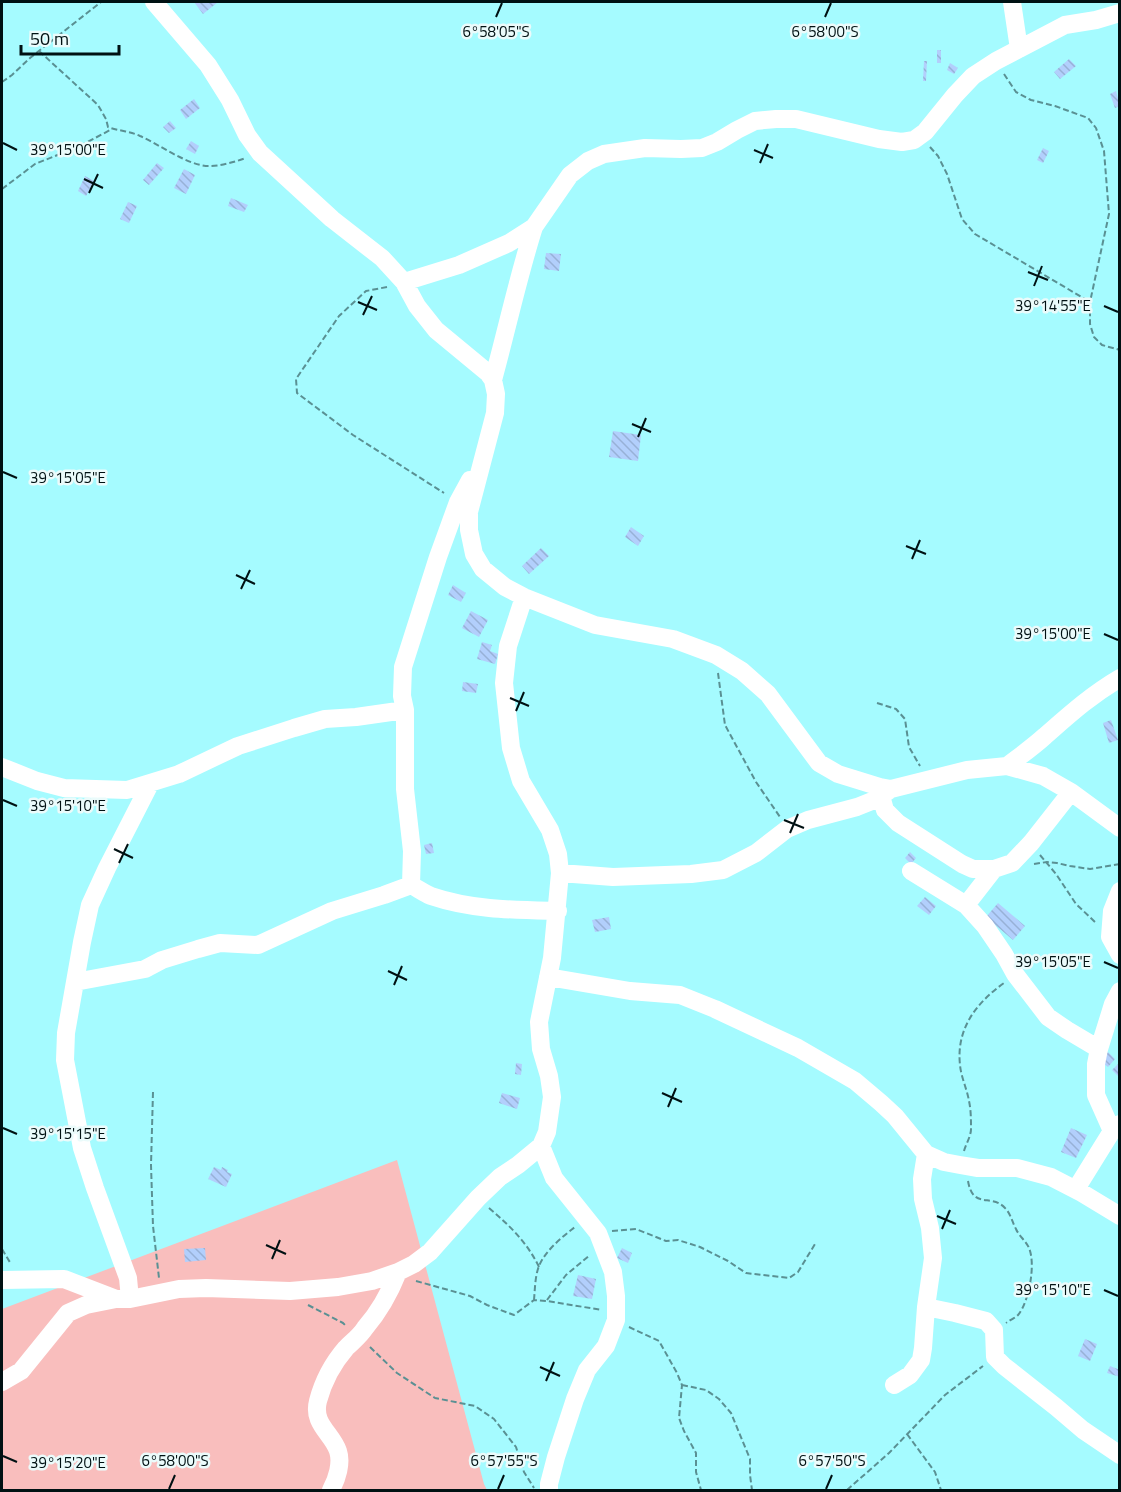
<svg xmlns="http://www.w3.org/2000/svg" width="1121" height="1492" viewBox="0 0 1121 1492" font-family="'Titillium Web',sans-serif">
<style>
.green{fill:#f9bebd}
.building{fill:url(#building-back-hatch)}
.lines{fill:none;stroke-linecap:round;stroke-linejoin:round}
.path{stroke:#5a9093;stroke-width:2;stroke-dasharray:6 3;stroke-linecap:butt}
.minor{stroke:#fff;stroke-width:18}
.ticks{fill:none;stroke:#001113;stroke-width:2}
.ticks-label{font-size:15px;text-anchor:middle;fill:#001113;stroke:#ebfbfb;stroke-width:5;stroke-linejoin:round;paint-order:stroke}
</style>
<defs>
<pattern id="building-back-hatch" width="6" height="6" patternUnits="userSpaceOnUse" patternTransform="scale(1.5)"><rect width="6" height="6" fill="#b2cffc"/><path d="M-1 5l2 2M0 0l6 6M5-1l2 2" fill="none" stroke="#97b1d7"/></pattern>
</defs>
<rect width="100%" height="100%" fill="#a5fbff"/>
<path class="green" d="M397,1160L484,1484L487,1490H2V1309Z"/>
<path class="building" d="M194,2H218L203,14Z
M937,50H941V63H937Z
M1069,59L1076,66L1060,79L1054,72Z
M924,61H927L926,81H923Z
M950,63L958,68L954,74L947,70Z
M1116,91L1120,106L1115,108L1110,94Z
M194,99L200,108L186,119L180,110Z
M170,121L176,128L169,133L163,127Z
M191,141L199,146L195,154L186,149Z
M1043,148L1049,151L1043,163L1037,160Z
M157,163L164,168L149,185L143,180Z
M184,169L195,175L186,194L174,188Z
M85,176L94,181L86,196L78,191Z
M231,198L248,205L244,212L228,206Z
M128,202L137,206L129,223L120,219Z
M546,253L561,254L559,271L544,269Z
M613,431L641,435L638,461L609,457Z
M631,527L644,536L638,546L625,537Z
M541,548L549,556L529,574L522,566Z
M453,585L466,593L461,602L448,595Z
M471,611L488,620L479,637L462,628Z
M482,642L492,645L490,651L498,654L495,664L477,659Z
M463,682L478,684L476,693L462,691Z
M1111,720L1118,740L1109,743L1103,723Z
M432,843L434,853L426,854L424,845Z
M910,852L916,858L911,864L905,858Z
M925,897L936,906L929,915L917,906Z
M998,903L1025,926L1013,940L986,917Z
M609,917L611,929L595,932L592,920Z
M1108,1052L1115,1059L1108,1067L1100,1061Z
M1120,1062V1078L1112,1070Z
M516,1063L522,1064L521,1075L515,1074Z
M502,1093L520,1098L517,1109L499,1103Z
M1071,1128L1087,1135L1076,1158L1061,1152Z
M214,1167L221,1170L222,1167L228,1170L227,1172L232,1174L226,1187L208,1179Z
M205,1248L206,1260L185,1262L184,1249Z
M622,1248L632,1253L628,1263L617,1258Z
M578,1275L596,1279L592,1299L573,1296Z
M1085,1339L1097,1344L1090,1361L1078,1356Z
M1110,1366L1120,1370V1377L1107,1373Z"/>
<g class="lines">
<path class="path" d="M39,51L98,105L106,119L108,127C118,131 130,131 140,136C159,144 188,166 209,166C221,166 234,162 246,158
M1004,74L1016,92L1031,100L1055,106L1088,118L1096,128L1104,151L1109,214L1090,302V324L1094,337L1102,345L1120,350
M2,82L12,75L30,58L101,2
M930,147L938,156L947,174L962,219L975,234L1090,302
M2,189L35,164L80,146L112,129
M387,287L366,291L339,316L296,379L297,393L353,435L444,493
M718,673L725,725L756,782L780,817
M877,703L896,709L905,719L909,747L920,766
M1040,855L1056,874L1076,904L1095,922
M1034,864L1047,862L1057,863L1070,866L1090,869L1120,864
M153,1092L151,1165L153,1226L159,1278
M964,1151C966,1144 971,1136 971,1129C971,1120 971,1110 969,1101C967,1089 961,1077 960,1065C956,1029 976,1003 1004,983
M968,1181C973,1210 991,1193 1005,1208C1011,1214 1012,1222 1016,1229C1019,1236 1026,1241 1029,1248C1036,1264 1029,1302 1018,1315C1015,1318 1010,1320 1006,1323
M489,1208C509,1225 527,1242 539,1267
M612,1231L636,1229L666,1241L678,1240L700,1247L728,1261L746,1273L789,1278L798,1272L815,1244
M2,1249L11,1264
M416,1281L470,1296L487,1305L514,1315L534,1300L547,1301L602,1310
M534,1300C535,1289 535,1276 539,1266C545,1251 562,1237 575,1227
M547,1300L566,1275L590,1255
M308,1305L343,1323L347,1327
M629,1327L659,1341L677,1373L682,1385L679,1418L684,1431L696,1453V1472L701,1490
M370,1347L397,1373L435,1398L475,1406L494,1419L516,1447L524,1472L534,1488
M682,1385L706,1390L719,1399L731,1413L750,1459V1475L752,1490
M907,1434L935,1472L941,1490
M847,1490L889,1453L945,1395L983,1366"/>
<path class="minor" d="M154,2L208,65L230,100L247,135L260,153L332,219L382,258L404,282L417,306L436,330L488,373L493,380L496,394L495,413L469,512V530L474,554L483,569L505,587L524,597L595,625L673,639L716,655L742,671L768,694L819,763L838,774L880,787L891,789L967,770L1007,766L1043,776L1071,792L1120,828
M1012,2L1019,49
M404,282L459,265L509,243L534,227L570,175L588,161L604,154L645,148L681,149L702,148L717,142L737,130L755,121L776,119H796L879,139L902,142L914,140L925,132L955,95L973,76L996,61L1065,25L1096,20L1120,13
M493,380C507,329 518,277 534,227
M470,480L458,502L438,557L403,667L402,696L405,710V789L412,851L411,885C417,888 424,893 431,896C472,910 515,910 558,911
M1007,766C1020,756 1033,747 1045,736C1069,715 1091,695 1120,678
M2,767L37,781L64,788L127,790L179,774L238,746L294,728L325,719L356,717L405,710
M881,796L885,810L898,823L962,864L973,869H994L1012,863L1031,843L1071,792
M911,871L966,905L985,926L1004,954L1015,974L1048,1017L1067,1030L1099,1049
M560,873L613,877L691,874L723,870L756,853L787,829L808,820L857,807L877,799L891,789
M1120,891L1112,911L1110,937L1120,955
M966,905L994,869
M548,977L630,991L680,995L715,1009L798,1048L855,1081L881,1103L895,1116L926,1154L944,1162L960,1165L978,1168H1017L1051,1177L1082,1193L1120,1216
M75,982L145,969L162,960L198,949L220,943L258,945L332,911L384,895L411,885
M1112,1131L1096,1095V1064L1099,1049L1113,1004L1120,991
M541,1146L554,1178L598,1233L613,1272L616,1296V1320L606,1346L587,1370L575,1399L556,1457L549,1484V1490
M1076,1189L1112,1131L1120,1124
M2,1280L64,1279L116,1299H130L179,1289L206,1288L290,1291L338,1287L372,1281L398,1272L414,1264L430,1252L478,1198L500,1177L518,1165L541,1146L547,1132L552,1097L549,1076L541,1049L539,1022L552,958L560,873L558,854L550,830L521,781L511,748L504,683L508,646L524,597
M130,1299L128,1278L95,1188L82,1148L65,1060L66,1033L82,942L90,905L107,868L150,784
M926,1307L955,1313L986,1321L994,1330L995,1357L1004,1366L1056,1407L1083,1430L1120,1455
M2,1382L21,1371L68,1313L86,1305L116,1299
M894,1385L910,1375L921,1360L923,1348L926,1307L933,1258L930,1228L923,1199L922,1179L926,1154
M331,1490C337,1479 342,1463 338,1451C332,1433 312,1424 318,1401C323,1382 333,1363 346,1348C353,1341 360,1336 365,1328C379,1312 390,1292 398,1272"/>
</g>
<path class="ticks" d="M496,17L502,3M825,17L831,3M3,143L17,150M754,150L773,158M760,163L768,144M84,179L103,188M89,193L98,174M1028,272L1048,280M1034,286L1042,266M358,302L377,310M1104,306L1118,312M363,315L372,296M632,424L651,432M638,437L646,418M3,472L17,478M906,546L926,554M912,559L920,540M236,575L255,584M241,589L250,570M1104,634L1118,640M510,698L529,706M516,711L524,692M3,800L17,806M784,820L804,828M790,833L798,814M114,849L133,858M119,863L128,844M1104,962L1118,968M388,971L407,980M394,985L402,966M662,1093L682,1102M668,1107L676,1088M3,1128L17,1134M937,1216L956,1224M942,1229L950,1210M266,1245L286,1254M272,1259L280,1240M1104,1290L1118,1296M540,1367L560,1376M546,1381L554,1362M3,1456L17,1462M169,1489L175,1475M498,1489L504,1475M826,1489L832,1475"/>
<g class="ticks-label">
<text x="496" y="37">6°58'05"S</text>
<text x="825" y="37">6°58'00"S</text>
<text x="68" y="155">39°15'00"E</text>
<text x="1053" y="311">39°14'55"E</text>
<text x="68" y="483">39°15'05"E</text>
<text x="1053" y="639">39°15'00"E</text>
<text x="68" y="811">39°15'10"E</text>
<text x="1053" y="967">39°15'05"E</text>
<text x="68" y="1139">39°15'15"E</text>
<text x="1053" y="1295">39°15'10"E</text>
<text x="175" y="1466">6°58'00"S</text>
<text x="504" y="1466">6°57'55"S</text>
<text x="832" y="1466">6°57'50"S</text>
<text x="68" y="1468">39°15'20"E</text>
</g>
<rect width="1121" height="1492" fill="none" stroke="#001113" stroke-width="6"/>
<path d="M21 45v9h98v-9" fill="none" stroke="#001113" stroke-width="3"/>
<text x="30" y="45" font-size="18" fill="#001113" stroke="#ebfbfb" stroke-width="4.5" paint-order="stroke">50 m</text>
</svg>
